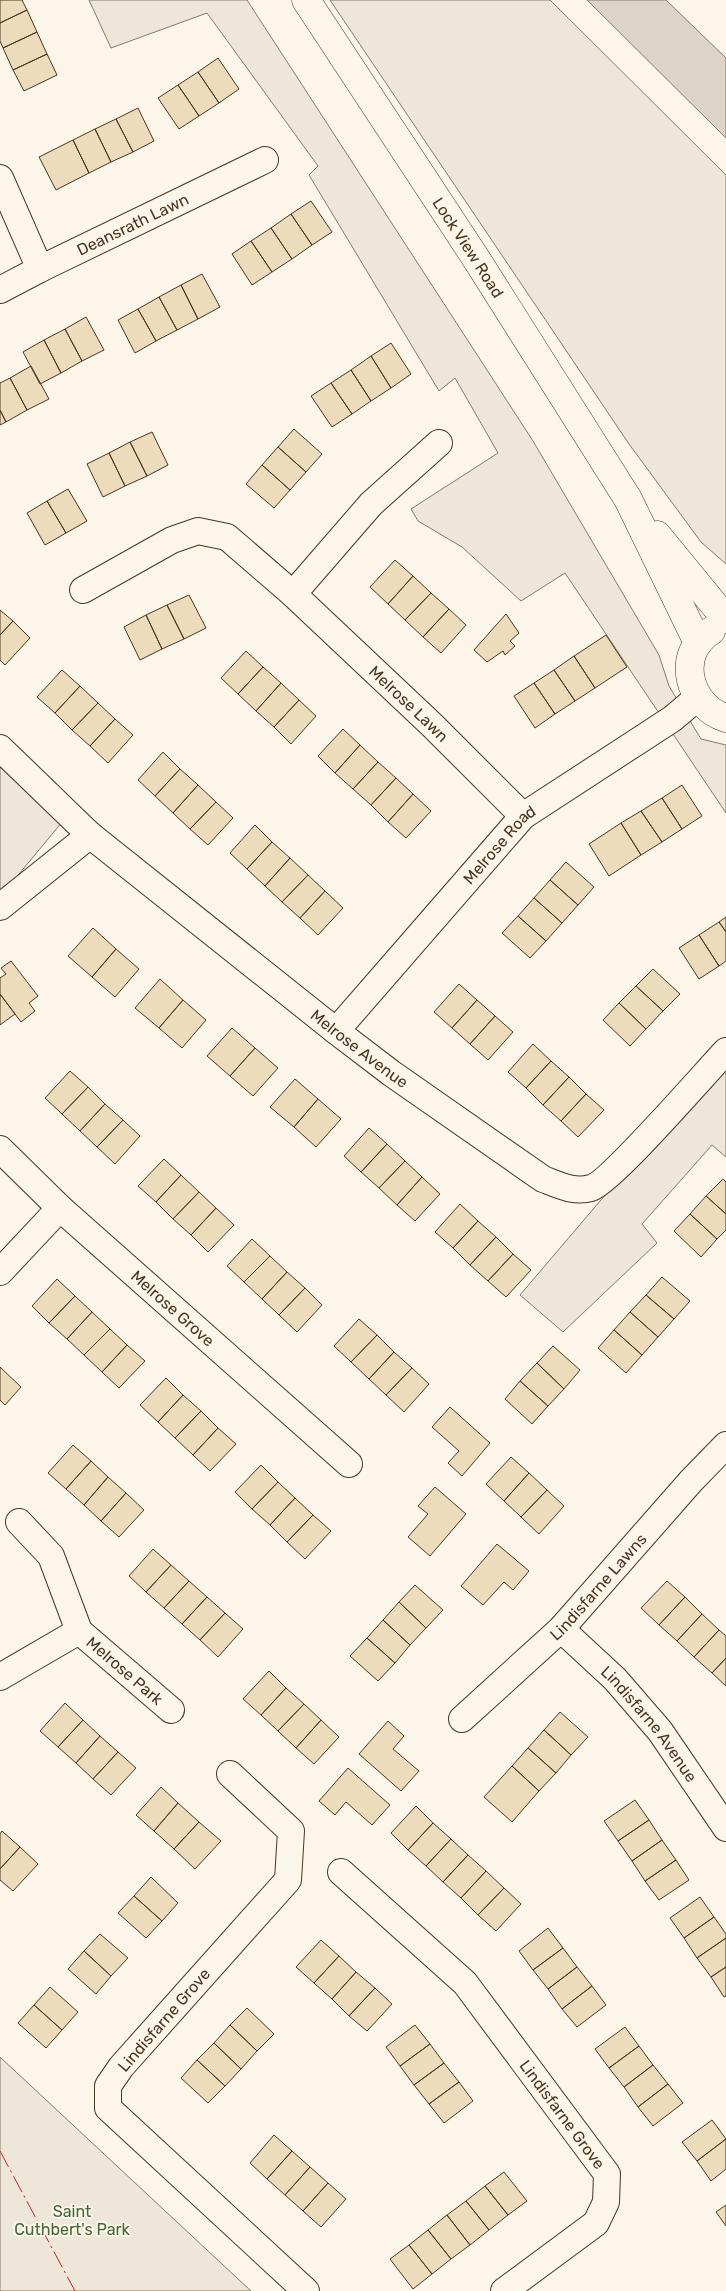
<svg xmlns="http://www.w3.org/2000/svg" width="726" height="2291" viewBox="0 0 726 2291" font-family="Rubik,sans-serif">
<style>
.green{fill:#ede6d9;stroke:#887966}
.water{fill:#dcd4c6;stroke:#887966}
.building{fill:#ecdcbc;stroke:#4a3520}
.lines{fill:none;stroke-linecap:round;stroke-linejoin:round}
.minor-casing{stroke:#4a3520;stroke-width:28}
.tertiary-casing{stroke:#4a3520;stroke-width:29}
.minor{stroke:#fbf6e9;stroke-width:26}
.tertiary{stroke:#fbf6e9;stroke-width:28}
.power{stroke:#c62828;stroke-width:1;stroke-dasharray:18 4 2.5 4;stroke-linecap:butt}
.labels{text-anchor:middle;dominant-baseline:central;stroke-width:4;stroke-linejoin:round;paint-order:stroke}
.street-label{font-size:16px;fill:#4a3520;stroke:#fbf6e9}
.park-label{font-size:16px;fill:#436837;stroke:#fbf6e9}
</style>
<rect width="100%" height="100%" fill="#fbf6e9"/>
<path class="green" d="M89,0H247L533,441L659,655L669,686L701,739L726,745V813L565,573L521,601L462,547L418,521L411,509L498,453L455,378L439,391L309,175L318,166L207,13L111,48Z
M330,0H550L726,175V564L701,542L629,444Z
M0,765L63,821L14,880L0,890Z
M726,1065V1157L712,1145L642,1224L657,1243L563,1332L520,1295L612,1187Z
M0,2057L251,2291H0Z"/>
<path class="water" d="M587,0H666L726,58V138Z"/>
<path class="building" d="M0,0H22L27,10L0,23Z
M27,10L37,32L3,48L0,41V23Z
M37,32L47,54L13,70L3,48Z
M47,54L57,75L24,91L13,70Z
M218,58L239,89L219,103L198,72Z
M198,72L219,103L199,116L178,85Z
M178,85L199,116L179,129L158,98Z
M138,108L154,141L133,152L116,119Z
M116,119L133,152L111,162L95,129Z
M95,129L111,162L89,173L73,140Z
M73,140L89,173L56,190L39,157Z
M311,201L332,232L312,245L291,214Z
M291,214L312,245L292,259L271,228Z
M271,228L292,259L272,272L251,241Z
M251,241L272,272L252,285L232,254Z
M202,274L220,307L198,319L181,285Z
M181,285L198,319L177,330L159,297Z
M159,297L177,330L156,341L138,309Z
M138,309L156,341L135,353L118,320Z
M86,317L104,350L82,361L65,329Z
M65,329L82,361L61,373L44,340Z
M44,340L61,373L40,384L23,352Z
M391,343L411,374L391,388L371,356Z
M371,356L391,388L371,401L351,370Z
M31,366L49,399L27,410L10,378Z
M351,370L371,401L352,414L331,383Z
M10,378L27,410L6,422L0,410V383Z
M331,383L352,414L332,427L311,396Z
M0,410L6,422L0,425Z
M294,429L322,454L306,472L278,447Z
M152,432L168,465L147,476L130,442Z
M130,442L147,476L125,486L109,453Z
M278,447L306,472L290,490L262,465Z
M109,453L125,486L103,497L87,464Z
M262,465L290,490L274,508L246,484Z
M68,489L87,521L66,533L47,501Z
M47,501L66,533L45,545L27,513Z
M395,560L413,576L388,604L370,587Z
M413,576L431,593L405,620L388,604Z
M431,593L449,609L423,637L405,620Z
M189,595L206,628L184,639L167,605Z
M167,605L184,639L162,649L146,615Z
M449,609L466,625L441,653L423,637Z
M0,610L13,621L0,635Z
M506,614L519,633L510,641L515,646L505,655L503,651L487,662L474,650Z
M146,615L162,649L140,660L124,627Z
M13,621L30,638L5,665L0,660V635Z
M606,635L627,667L595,688L574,656Z
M246,651L263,667L238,694L221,678Z
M574,656L595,688L575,701L554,670Z
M263,667L281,683L256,711L238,694Z
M62,670L80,686L55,713L37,697Z
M554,670L575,701L555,714L534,683Z
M281,683L299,700L274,727L256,711Z
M534,683L555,714L535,728L514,696Z
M80,686L98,703L72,730L55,713Z
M299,700L316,716L291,744L274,727Z
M98,703L115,719L90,746L72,730Z
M115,719L133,735L108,763L90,746Z
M343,729L360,745L335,773L318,756Z
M360,745L378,762L353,789L335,773Z
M163,752L180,769L155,796L138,780Z
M378,762L396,778L371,805L353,789Z
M180,769L198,785L173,813L155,796Z
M396,778L413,794L388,822L371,805Z
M198,785L216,802L190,829L173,813Z
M682,785L702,816L682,829L662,798Z
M413,794L431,811L406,838L388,822Z
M662,798L682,829L662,842L641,811Z
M216,802L233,818L208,845L190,829Z
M641,811L662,842L641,855L621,823Z
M621,823L641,855L609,876L589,844Z
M255,825L272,842L247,869L230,853Z
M272,842L290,858L265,886L247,869Z
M290,858L308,875L282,902L265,886Z
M566,862L594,887L578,905L550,880Z
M308,875L325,891L300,918L282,902Z
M550,880L578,905L562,923L534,898Z
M325,891L343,908L318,935L300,918Z
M534,898L562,923L546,941L518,916Z
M518,916L546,941L530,958L502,933Z
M726,917V932L719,922Z
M719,922L726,932V961L719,966L699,935Z
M93,928L116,949L92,977L68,956Z
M699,935L719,966L699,979L679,948Z
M116,949L139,969L115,997L92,977Z
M11,961L38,996L29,1003L35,1011L21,1022L0,994V978L6,974L1,968Z
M653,969L680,994L663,1011L636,986Z
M160,979L183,1000L159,1028L135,1008Z
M459,984L477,1000L452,1028L434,1012Z
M636,986L663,1011L646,1029L619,1003Z
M0,994L15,1014L0,1025Z
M183,1000L206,1020L182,1048L159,1028Z
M477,1000L495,1016L470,1044L452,1028Z
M619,1003L646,1029L630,1046L603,1020Z
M495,1016L513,1032L488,1060L470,1044Z
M232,1028L255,1048L230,1076L207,1056Z
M533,1044L551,1061L526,1088L508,1072Z
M255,1048L278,1068L253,1096L230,1076Z
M551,1061L569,1077L543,1105L526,1088Z
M70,1071L88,1087L62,1114L45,1098Z
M569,1077L586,1094L561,1121L543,1105Z
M295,1079L318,1099L294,1127L270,1107Z
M88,1087L105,1104L80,1131L62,1114Z
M586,1094L604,1110L578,1137L561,1121Z
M318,1099L341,1119L316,1147L294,1127Z
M105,1104L123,1120L97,1147L80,1131Z
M123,1120L140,1136L115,1164L97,1147Z
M369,1128L387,1144L361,1172L344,1156Z
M387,1144L405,1161L379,1188L361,1172Z
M164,1159L181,1175L156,1202L138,1186Z
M405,1161L422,1177L397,1205L379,1188Z
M181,1175L199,1192L173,1219L156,1202Z
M422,1177L440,1194L415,1221L397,1205Z
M723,1179L726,1182V1214L706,1196Z
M199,1192L216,1208L191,1235L173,1219Z
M706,1196L726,1214V1230L717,1239L690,1214Z
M460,1204L478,1221L453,1248L435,1232Z
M216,1208L234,1225L208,1252L191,1235Z
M690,1214L717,1239L701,1257L674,1231Z
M478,1221L496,1237L470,1265L453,1248Z
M496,1237L513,1254L488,1281L470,1265Z
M252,1239L270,1256L244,1282L227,1266Z
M513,1254L531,1270L506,1297L488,1281Z
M270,1256L287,1272L262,1299L244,1282Z
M287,1272L305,1288L279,1315L262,1299Z
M662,1277L690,1301L674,1319L646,1295Z
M57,1279L75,1296L49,1323L32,1306Z
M305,1288L322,1305L297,1332L279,1315Z
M646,1295L674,1319L658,1337L630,1312Z
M75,1296L92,1312L67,1339L49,1323Z
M92,1312L110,1329L84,1355L67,1339Z
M630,1312L658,1337L642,1355L614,1330Z
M359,1319L377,1335L351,1362L334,1346Z
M110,1329L127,1345L102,1372L84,1355Z
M614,1330L642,1355L626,1373L598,1348Z
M377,1335L394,1352L369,1379L351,1362Z
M127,1345L145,1361L119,1388L102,1372Z
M553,1346L580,1370L564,1389L537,1363Z
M394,1352L412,1368L386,1395L369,1379Z
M537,1363L564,1389L548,1406L520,1381Z
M0,1367L21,1387L5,1405L0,1400Z
M412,1368L429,1384L404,1412L386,1395Z
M166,1378L183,1395L158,1422L140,1405Z
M520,1381L548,1406L532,1424L505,1399Z
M183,1395L201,1411L175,1438L158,1422Z
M450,1407L490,1443L462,1476L448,1463L459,1451L432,1427Z
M201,1411L218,1428L193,1455L175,1438Z
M218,1428L236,1444L210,1471L193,1455Z
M73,1445L91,1461L66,1489L48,1473Z
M511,1457L529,1473L504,1501L486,1484Z
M91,1461L108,1477L84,1505L66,1489Z
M261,1465L278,1482L252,1509L235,1492Z
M529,1473L547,1490L521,1517L504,1501Z
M108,1477L126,1493L101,1521L84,1505Z
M278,1482L295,1498L270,1525L252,1509Z
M435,1487L466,1514L430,1556L408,1537L428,1514L418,1506Z
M547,1490L564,1506L539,1534L521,1517Z
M126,1493L144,1510L119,1537L101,1521Z
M295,1498L313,1515L287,1542L270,1525Z
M313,1515L331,1531L305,1559L287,1542Z
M497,1544L529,1571L513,1590L504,1582L483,1605L461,1586Z
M153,1549L171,1565L146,1592L129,1576Z
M171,1565L189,1581L164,1608L146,1592Z
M189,1581L207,1597L182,1624L164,1608Z
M667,1581L685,1597L659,1625L641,1608Z
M415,1585L443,1610L426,1628L399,1602Z
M207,1597L225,1613L200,1640L182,1624Z
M685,1597L702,1614L677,1641L659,1625Z
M399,1602L426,1628L410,1645L383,1620Z
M225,1613L243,1629L218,1657L200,1640Z
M702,1614L719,1630L694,1657L677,1641Z
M383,1620L410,1645L395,1663L367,1638Z
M719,1630L726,1636V1658L712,1673L694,1657Z
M367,1638L395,1663L378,1681L350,1656Z
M726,1658V1686L712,1673Z
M269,1671L286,1688L261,1715L243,1699Z
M286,1688L304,1704L278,1731L261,1715Z
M65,1703L83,1720L58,1747L40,1731Z
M304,1704L321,1720L296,1748L278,1731Z
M560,1712L588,1737L571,1755L544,1730Z
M83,1720L100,1736L76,1763L58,1747Z
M321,1720L339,1737L314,1764L296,1748Z
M388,1721L404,1736L393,1749L419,1771L401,1791L359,1754Z
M544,1730L571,1755L556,1773L528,1748Z
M100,1736L118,1752L93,1779L76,1763Z
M528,1748L556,1773L539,1791L512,1766Z
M118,1752L136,1768L111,1795L93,1779Z
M512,1766L539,1791L512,1822L484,1797Z
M348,1768L390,1805L372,1825L346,1802L335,1815L319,1801Z
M161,1787L178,1803L154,1831L136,1815Z
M635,1800L649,1820L618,1841L604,1821Z
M178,1803L199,1822L174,1849L154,1831Z
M416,1806L433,1823L408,1850L391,1833Z
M649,1820L662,1840L632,1861L618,1841Z
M199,1822L221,1841L195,1869L174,1849Z
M433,1823L451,1839L426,1866L408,1850Z
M2,1831L20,1847L0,1869V1834Z
M451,1839L468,1855L443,1882L426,1866Z
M662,1840L676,1860L645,1881L632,1861Z
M20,1847L38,1864L13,1891L0,1880V1869Z
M468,1855L486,1871L461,1898L443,1882Z
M676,1860L689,1880L659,1900L645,1881Z
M486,1871L504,1888L478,1915L461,1898Z
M151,1877L178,1903L162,1921L134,1896Z
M504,1888L521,1904L496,1931L478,1915Z
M134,1896L162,1921L146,1938L118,1913Z
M700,1897L714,1917L684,1938L670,1918Z
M714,1917L726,1934V1938L697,1958L684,1938Z
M548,1928L563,1948L533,1970L519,1951Z
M100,1934L128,1958L111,1976L84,1951Z
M726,1938V1967L711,1977L697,1958Z
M321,1940L339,1956L314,1983L296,1967Z
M563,1948L577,1967L548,1989L533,1970Z
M84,1951L111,1976L96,1994L68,1969Z
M339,1956L356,1972L332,1999L314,1983Z
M577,1967L592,1986L562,2009L548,1989Z
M726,1967V1996L724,1997L711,1977Z
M356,1972L375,1988L349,2016L332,1999Z
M592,1986L606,2005L577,2027L562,2009Z
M50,1987L78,2012L62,2030L34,2005Z
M375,1988L392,2004L367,2031L349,2016Z
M34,2005L62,2030L46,2048L18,2023Z
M247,2008L274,2034L257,2051L230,2025Z
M230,2025L257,2051L241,2069L214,2043Z
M415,2025L430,2044L400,2066L386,2047Z
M625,2027L639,2046L609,2068L595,2049Z
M214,2043L241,2069L225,2086L197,2060Z
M430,2044L444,2063L414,2085L400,2066Z
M639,2046L653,2065L624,2087L609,2068Z
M197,2060L225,2086L208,2103L181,2078Z
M444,2063L459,2082L429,2104L414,2085Z
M653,2065L668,2084L638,2107L624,2087Z
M459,2082L473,2101L444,2123L429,2104Z
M668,2084L683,2103L653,2126L638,2107Z
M712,2120L726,2139L697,2161L682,2142Z
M274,2135L292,2151L267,2179L250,2163Z
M726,2139V2169L711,2181L697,2161Z
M292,2151L310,2167L285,2195L267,2179Z
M310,2167L328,2183L303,2211L285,2195Z
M504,2172L527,2201L508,2215L485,2186Z
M328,2183L346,2199L321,2227L303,2211Z
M485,2186L508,2215L489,2230L466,2201Z
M466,2201L489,2230L470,2245L447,2215Z
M726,2205V2226L716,2212Z
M447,2215L470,2245L451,2259L428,2230Z
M428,2230L451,2259L432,2274L409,2245Z
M409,2245L432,2274L413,2289L390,2259Z"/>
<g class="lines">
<g class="minor-casing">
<g id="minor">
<path d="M0,178L40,269"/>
<path id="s1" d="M0,290L40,269L265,160"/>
<path id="s2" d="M83,590L172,540L198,531L227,537L293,594L432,725L523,816"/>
<path d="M293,594L371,504L439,443"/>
<path id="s3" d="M0,748L90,835L336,1031L391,1073L543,1179C559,1185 574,1193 591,1188C610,1183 706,1072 726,1051"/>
<path d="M0,907L90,835"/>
<path id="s4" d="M336,1031L523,816L672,719L697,698"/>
<path id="s5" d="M0,1149L60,1208L349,1464"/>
<path d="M0,1272L60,1208"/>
<path d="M19,1522L51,1556L79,1631"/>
<path id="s6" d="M561,1629L615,1679L660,1731L726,1828"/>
<path id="s7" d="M0,1677L79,1631L171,1710"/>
<path id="s8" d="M462,1719L561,1629L691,1481L726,1445"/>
<path d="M230,1774L291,1831L288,1880L121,2067L108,2086V2108L306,2291"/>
<path id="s9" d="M341,1872L465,1983L607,2174L606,2202L596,2223L504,2291"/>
</g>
</g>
<g class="tertiary-casing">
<g id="tertiary">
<path id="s10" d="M306,0L477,260L628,499L698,643"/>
<path d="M657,535L726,619"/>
<path d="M711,631C674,654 689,707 726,718"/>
</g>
</g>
<use href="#minor" class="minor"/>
<use href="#tertiary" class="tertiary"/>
<path class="power" d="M0,2151L75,2291"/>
</g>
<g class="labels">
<g class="street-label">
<text stroke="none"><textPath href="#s1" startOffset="148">Deansrath Lawn</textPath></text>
<text stroke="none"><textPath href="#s10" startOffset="296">Lock View Road</textPath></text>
<text stroke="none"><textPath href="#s2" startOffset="406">Melrose Lawn</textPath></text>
<text stroke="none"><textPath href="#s4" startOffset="248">Melrose Road</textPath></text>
<text stroke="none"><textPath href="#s3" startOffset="469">Melrose Avenue</textPath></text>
<text stroke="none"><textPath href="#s5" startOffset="235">Melrose Grove</textPath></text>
<text stroke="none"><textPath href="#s8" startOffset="190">Lindisfarne Lawns</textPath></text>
<text stroke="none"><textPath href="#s7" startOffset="152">Melrose Park</textPath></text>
<text stroke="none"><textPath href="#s6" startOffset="130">Lindisfarne Avenue</textPath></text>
<text transform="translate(164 2020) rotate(-49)">Lindisfarne Grove</text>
<text stroke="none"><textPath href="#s9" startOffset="330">Lindisfarne Grove</textPath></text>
</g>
<g class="park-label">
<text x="72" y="2211">Saint<tspan x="72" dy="18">Cuthbert's Park</tspan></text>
</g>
</g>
</svg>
